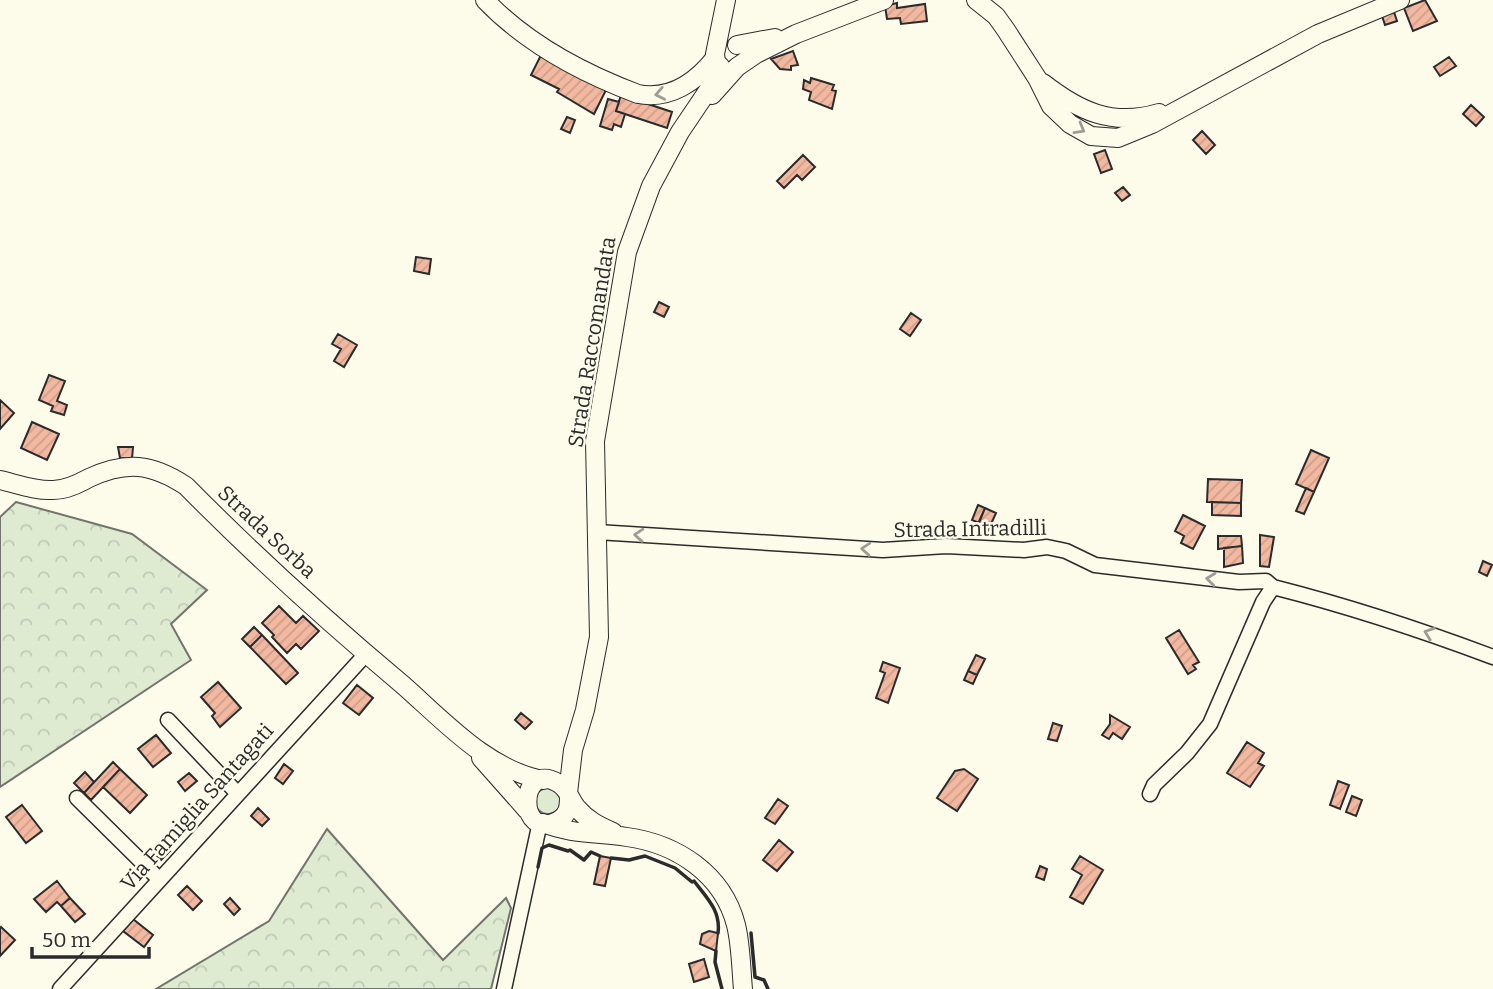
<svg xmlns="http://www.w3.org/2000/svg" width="1493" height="989" viewBox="0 0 1493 989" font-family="Bitter,serif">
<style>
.forest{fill:url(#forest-crowns);stroke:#74746e;stroke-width:2}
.garden{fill:#deebd1;stroke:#74746e;stroke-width:2}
.building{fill:url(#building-hatch);stroke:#2b2b2b;stroke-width:2}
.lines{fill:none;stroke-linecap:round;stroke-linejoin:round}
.minor-casing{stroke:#2b2b2b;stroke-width:17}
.tertiary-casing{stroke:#2b2b2b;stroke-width:20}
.minor{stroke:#fdfbea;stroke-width:14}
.tertiary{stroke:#fdfbea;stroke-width:18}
.wall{stroke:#2b2b2b;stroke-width:3.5}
.oneway{stroke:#9e9d94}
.labels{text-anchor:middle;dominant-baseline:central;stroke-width:5;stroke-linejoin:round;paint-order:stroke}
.street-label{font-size:21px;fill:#2b2b2b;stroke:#fdfbea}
</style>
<defs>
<pattern id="forest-crowns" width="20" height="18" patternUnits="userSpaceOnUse" patternTransform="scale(1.75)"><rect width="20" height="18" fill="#deebd1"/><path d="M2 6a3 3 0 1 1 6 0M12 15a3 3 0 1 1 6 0" fill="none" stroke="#bfcab4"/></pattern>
<pattern id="building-hatch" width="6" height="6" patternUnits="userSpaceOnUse" patternTransform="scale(1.75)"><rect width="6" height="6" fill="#f2b8a0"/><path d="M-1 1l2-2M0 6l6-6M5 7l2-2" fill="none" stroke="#d09e8a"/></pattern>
</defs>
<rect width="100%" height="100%" fill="#fdfbea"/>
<path class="forest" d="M16,502L132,534L207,590L171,624L191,660L0,787V517Z
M327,829L443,960L506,898L511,908L491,989H156L269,921Z"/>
<path class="garden" d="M535 801a13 13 0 1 1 26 0a13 13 0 1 1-26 0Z"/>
<path class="building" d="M1425,0L1437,21L1413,31L1404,8Z
M897,3V8L925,4L927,21L901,24L900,18L887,19L885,6Z
M1394,12L1397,21L1385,25L1382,16Z
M793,51L798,65L791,66V70L780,69L771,59Z
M541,55L607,88L594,114L557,92L559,89L531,75Z
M1449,57L1456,66L1440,76L1434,67Z
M811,78L834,85L832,90L836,91L832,109L809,100L811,92L803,89L804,80L810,83Z
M621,95L672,112L667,128L616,111Z
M608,99L619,102L616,111L625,114L621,127L614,124L612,130L600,126Z
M1471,105L1484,117L1476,126L1463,114Z
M567,117L575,120L570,133L561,129Z
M1202,131L1215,145L1206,154L1193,140Z
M1105,150L1112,169L1101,173L1094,154Z
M803,155L815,167L802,180L797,175L784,188L777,181Z
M1123,187L1130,195L1122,201L1115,193Z
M416,257L431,259L429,274L414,271Z
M659,302L669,307L664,317L654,312Z
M911,313L921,320L910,336L900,329Z
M338,334L357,345L344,367L334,361L341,349L332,344Z
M49,375L65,381L57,401L67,405L64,415L51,411L53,406L39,400Z
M0,400L14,413L0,429Z
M32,422L59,434L47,460L21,448Z
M118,447H133L132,459L120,458Z
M1311,450L1329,458L1314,492L1296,484Z
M1208,479L1242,480L1241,503L1207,502Z
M1306,488L1314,492L1304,514L1296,511Z
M1212,502L1241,503V516L1212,515Z
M978,505L985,508L979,523L972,520Z
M985,508L996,513L988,531L977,526Z
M1183,515L1205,526L1193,549L1181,543L1184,536L1175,531Z
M1260,535L1274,537L1269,567L1260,566Z
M1218,536H1241L1242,546L1218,549Z
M1242,546L1243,563L1224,567V548Z
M1483,561L1492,565L1487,576L1479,572Z
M279,606L296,623L303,616L319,631L301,649L296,644L287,653L272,637L274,635L262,623Z
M254,627L262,635L250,647L242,639Z
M1179,630L1199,662L1193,665L1196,669L1188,674L1166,638Z
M262,635L298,673L286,684L250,647Z
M976,655L985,659L977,675L968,671Z
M883,662L900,668L888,703L876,698L885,673L880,671Z
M968,671L977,675L973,684L964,680Z
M218,682L241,708L220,727L212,716L215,713L201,697Z
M357,685L373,698L359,715L343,703Z
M521,713L532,722L525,729L515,720Z
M1110,715L1130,727L1122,739L1113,733L1109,739L1102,735L1110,724Z
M1053,723L1062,726L1057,741L1048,739Z
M156,735L171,753L153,767L138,749Z
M1247,742L1264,753L1258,763L1264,766L1250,787L1227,773Z
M113,762L120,769L91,800L84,793Z
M284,764L293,771L283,784L275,778Z
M120,769L147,795L130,813L103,787Z
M964,769L978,779L957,811L937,798L955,771Z
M85,772L94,782L84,793L74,783Z
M189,773L197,781L185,791L178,782Z
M1338,781L1349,785L1340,809L1330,805Z
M1352,796L1362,800L1356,816L1346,812Z
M778,799L788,806L775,824L765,818Z
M22,805L42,831L26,843L6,817Z
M258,808L269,819L262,826L251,816Z
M779,840L793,852L777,871L763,860Z
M162,843L170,851L161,860L153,852Z
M600,856L611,858L605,886L594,884Z
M1080,856L1103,870L1083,904L1070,897L1082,875L1072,869Z
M1040,866L1047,869L1044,880L1036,877Z
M57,881L70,898L61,906L57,902L46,912L34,899Z
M187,886L202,901L193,910L178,895Z
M70,898L85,914L75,922L61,906Z
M230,898L240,909L234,915L224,904Z
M133,919L153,935L144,947L123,931Z
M1,927L15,940L0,956V928Z
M709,931L718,933L716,951L700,944L702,934Z
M704,959L709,977L694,982L689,964Z"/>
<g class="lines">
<g class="minor-casing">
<path id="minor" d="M597,532L883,550L946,546L1024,550L1047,547L1066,551L1095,565L1239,582L1266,581L1273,587C1348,606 1421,630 1493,657
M168,720L238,794
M1150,794L1154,785L1187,753L1210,724L1263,602L1273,587
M77,798L159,879
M60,989L366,654
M504,989L540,822"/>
</g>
<g class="tertiary-casing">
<path id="tertiary" d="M485,0C527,44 582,73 638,94C670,100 696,82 715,58
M976,0L996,16L1006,30L1037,78L1051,106L1070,124L1091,136L1118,138L1152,124L1318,34L1400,0
M737,45L775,38
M721,67L716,62L715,54L726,0
M1043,83C1079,111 1112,127 1159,113
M712,95L737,67L756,54L796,34L884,0
M0,480C17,484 36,491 53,490C66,490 78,484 89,478C126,461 151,463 186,486C255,556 328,622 403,685C444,721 488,770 543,780
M481,758L527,810
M568,793L573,750L585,710L599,637L595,441L627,252L651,186L680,132L711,86L716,62
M569,797C569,807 568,815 559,820C516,844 518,759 558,783C568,788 570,800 577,808C587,820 599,826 613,832
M543,823C573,835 596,832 627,837C677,844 723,874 736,925C741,945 741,968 743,989"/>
</g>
<use href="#minor" class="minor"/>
<use href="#tertiary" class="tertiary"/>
<path class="wall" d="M611,858L629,860L645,856L675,868L692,882L694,881C707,898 721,911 718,933
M538,867L542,848L549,845L568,851L570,850L584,860L591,852L600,856
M751,933L755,977L764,980L768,989
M716,951L715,962L722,989"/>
</g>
<defs><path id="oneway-chevron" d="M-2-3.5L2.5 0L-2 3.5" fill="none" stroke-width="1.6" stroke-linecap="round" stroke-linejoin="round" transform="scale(1.75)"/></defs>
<g class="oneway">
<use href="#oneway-chevron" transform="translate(660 94) rotate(169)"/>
<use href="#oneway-chevron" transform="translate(1080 129) rotate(30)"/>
<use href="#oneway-chevron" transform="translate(639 535) rotate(-176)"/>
<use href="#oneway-chevron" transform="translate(866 549) rotate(-176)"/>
<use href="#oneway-chevron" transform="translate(1211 579) rotate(-174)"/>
<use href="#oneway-chevron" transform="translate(1429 633) rotate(-160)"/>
</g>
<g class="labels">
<g class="street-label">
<text transform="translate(592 342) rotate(-81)">Strada Raccomandata</text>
<text transform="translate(970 529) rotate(-1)">Strada Intradilli</text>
<text transform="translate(267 532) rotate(43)">Strada Sorba</text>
<text transform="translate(197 807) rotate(-48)">Via Famiglia Santagati</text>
</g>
</g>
<path d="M32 947v10h117v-10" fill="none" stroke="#2b2b2b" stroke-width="3.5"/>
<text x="42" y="947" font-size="21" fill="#2b2b2b" stroke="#fdfbea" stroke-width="5" paint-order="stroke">50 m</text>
</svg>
